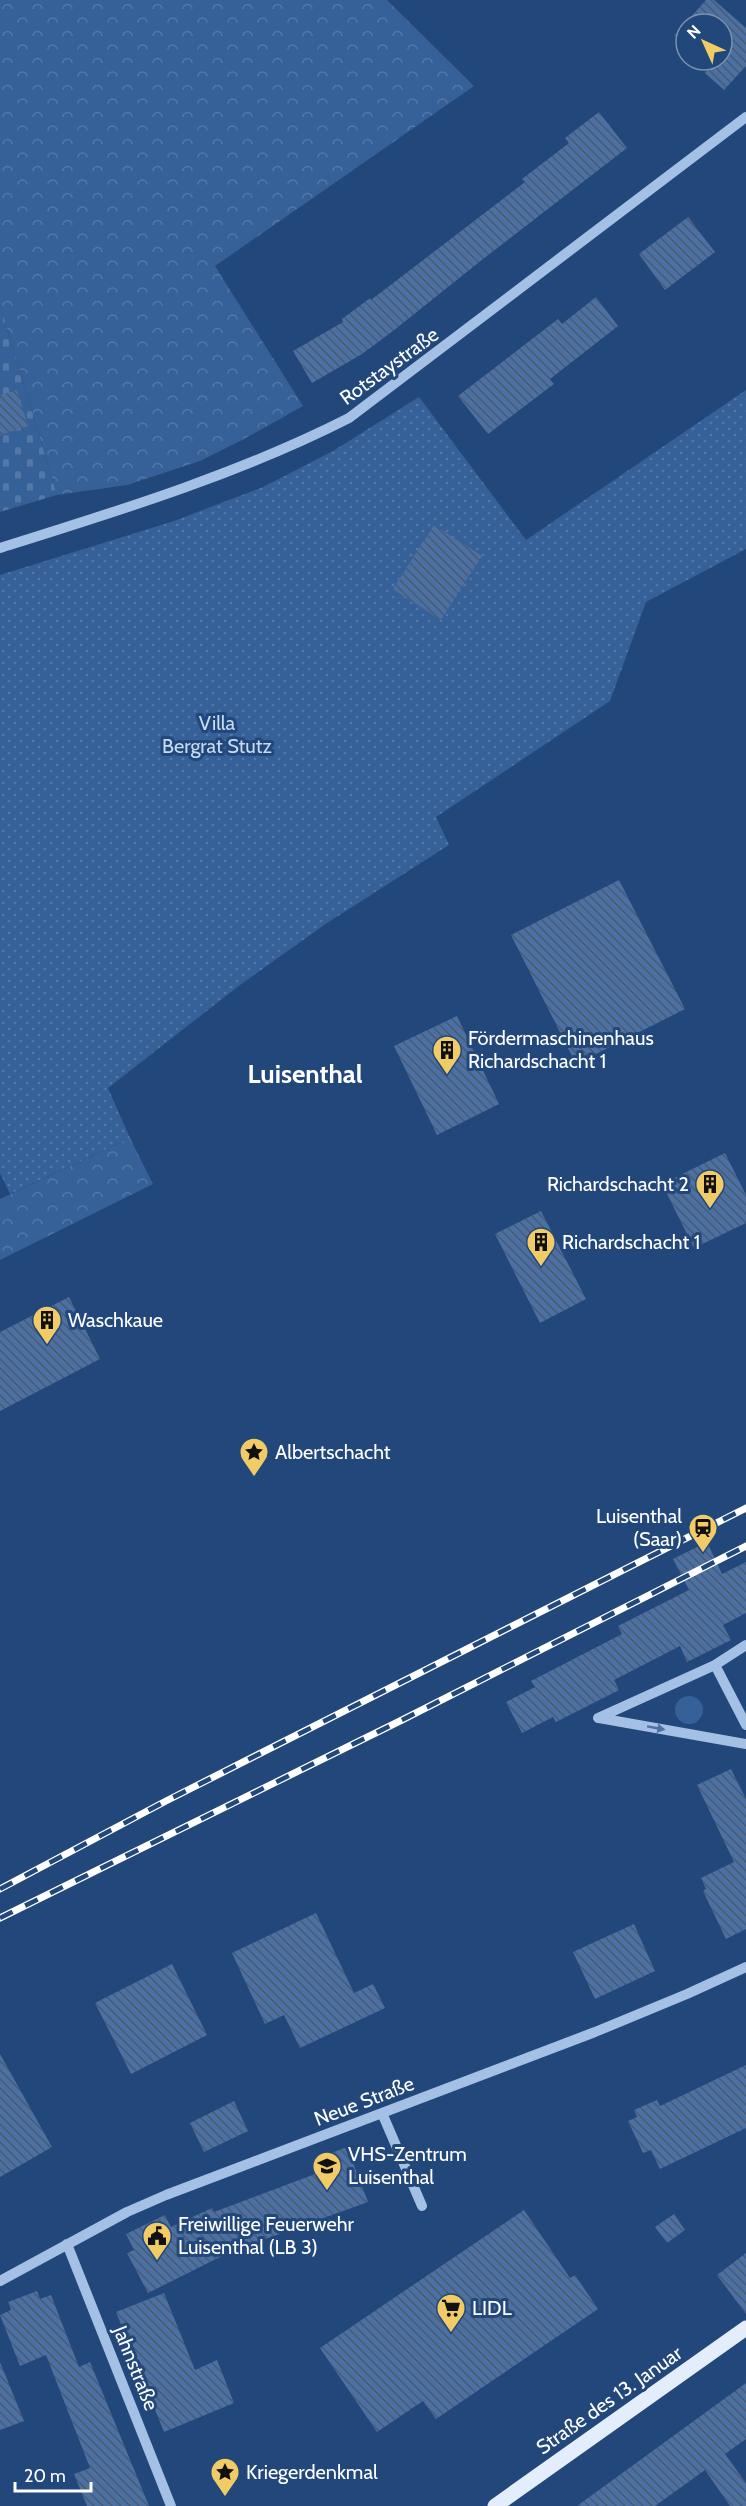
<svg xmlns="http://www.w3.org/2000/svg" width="746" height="2506" viewBox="0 0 746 2506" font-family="Cabin,sans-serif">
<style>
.grass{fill:#356098}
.forest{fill:url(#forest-crowns)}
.cemetery{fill:url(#cemetery-stones)}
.park{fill:url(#park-dots)}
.building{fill:url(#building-back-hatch)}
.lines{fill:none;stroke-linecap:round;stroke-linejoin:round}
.minor{stroke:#a4c0e5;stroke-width:10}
.major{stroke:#e4edfc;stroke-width:15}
.rail-casing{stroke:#fff;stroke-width:7}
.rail{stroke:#22477a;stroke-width:4.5;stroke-dasharray:14;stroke-linecap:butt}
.oneway{fill:#50719f}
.labels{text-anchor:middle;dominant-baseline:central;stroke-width:6;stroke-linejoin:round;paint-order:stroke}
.street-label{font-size:20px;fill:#fff;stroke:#22477a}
.park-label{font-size:20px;fill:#c7dbf4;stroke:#22477a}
.poi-label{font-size:20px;fill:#fff;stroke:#22477a;text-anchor:start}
.district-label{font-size:26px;font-weight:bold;fill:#fff;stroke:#22477a}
</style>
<defs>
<pattern id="forest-crowns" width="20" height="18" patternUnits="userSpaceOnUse" patternTransform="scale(1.5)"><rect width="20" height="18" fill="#356098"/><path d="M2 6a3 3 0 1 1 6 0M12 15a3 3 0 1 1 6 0" fill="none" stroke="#5378a7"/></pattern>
<pattern id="cemetery-stones" width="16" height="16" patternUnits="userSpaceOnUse" patternTransform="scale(1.5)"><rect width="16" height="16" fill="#356098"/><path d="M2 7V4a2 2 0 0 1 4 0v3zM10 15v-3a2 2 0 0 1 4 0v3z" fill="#5378a7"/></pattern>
<pattern id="park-dots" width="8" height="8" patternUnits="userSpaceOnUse" patternTransform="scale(1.5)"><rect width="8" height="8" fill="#356098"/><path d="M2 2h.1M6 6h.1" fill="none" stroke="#5378a7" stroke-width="1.8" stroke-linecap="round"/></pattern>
<pattern id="building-back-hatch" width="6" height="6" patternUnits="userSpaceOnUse" patternTransform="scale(1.5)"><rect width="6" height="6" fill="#4b70a3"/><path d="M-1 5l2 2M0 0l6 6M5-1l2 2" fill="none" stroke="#4c5a6f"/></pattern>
</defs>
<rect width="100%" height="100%" fill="#22477a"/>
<path class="grass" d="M675 1710a14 14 0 1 1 28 0a14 14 0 1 1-28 0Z"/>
<path class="forest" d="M0,0H387L474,86L215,266L303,406L244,439L200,461L127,485L57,495L0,305Z
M130,1138L153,1184L0,1260V1199Z"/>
<path class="cemetery" d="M0,305L57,495L0,512Z"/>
<path class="park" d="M746,390V549L646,602L610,701L436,817L449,845L327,923L240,985L108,1088L130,1138L10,1194L0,1173V575L174,521L263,487L333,451L419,397L526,540Z"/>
<path class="building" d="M706,0H714L746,28V66L724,90L705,73L710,67L702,60H722V24H686V46L674,36Z
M599,112L627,148L483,259L393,331L362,354L312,383L293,351L343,322L342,319L370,298L371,300L525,182L522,179L569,143L565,138Z
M688,217L715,252L665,290L639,254Z
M596,297L618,326L550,379L554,384L488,434L458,396L558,319L562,324Z
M17,390L28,426L0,435V395Z
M434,525L482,556L441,620L393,589Z
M619,880L685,1009L576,1064L511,935Z
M457,1016L499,1104L437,1135L394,1046Z
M725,1153L746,1195V1223L694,1248L662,1184Z
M541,1211L586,1299L540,1323L495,1234Z
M69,1297L100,1359L0,1411V1332Z
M707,1542L722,1574L746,1562V1613L723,1625L731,1640L687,1662L680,1646L614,1680L619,1690L556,1722L553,1717L522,1733L506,1702L535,1687L531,1681L622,1634L618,1626L689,1590L673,1559Z
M731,1769L746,1799V1929L726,1939L703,1891L706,1889L701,1878L734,1862L697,1785Z
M316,1913L354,1993L373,1984L385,2008L300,2048L284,2015L265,2024L232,1953Z
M634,1924L655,1971L595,1999L573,1952Z
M172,1964L207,2035L131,2074L95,2003Z
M0,2054L52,2147L0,2177Z
M746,2065V2128L660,2169L651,2150L643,2153L628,2121L637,2117L634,2110L657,2100L660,2106Z
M234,2101L248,2131L204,2152L190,2123Z
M347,2147L368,2202L230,2252L148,2293L127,2253L134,2250L126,2234L165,2215L171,2227L212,2208L214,2212L323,2171L318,2158Z
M524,2210L570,2278L575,2275L598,2309L436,2419L423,2401L377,2432L320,2348Z
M674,2214L685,2230L667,2243L655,2227Z
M746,2253V2314L717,2275Z
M37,2291L40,2299L51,2295L79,2367L90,2362L149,2506H87L74,2474L90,2468L46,2355L20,2366L0,2315L11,2310L8,2302Z
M164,2293L195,2370L217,2360L234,2403L164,2432L116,2312Z
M0,2362L24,2421L0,2430Z
M746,2383V2439L725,2454L746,2483V2506H730L705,2470L655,2506H577Z"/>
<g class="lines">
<path class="minor" d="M0,548C118,511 239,474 349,418L746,117
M715,1665L746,1725
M598,1718L715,1665L746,1645
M599,1718L746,1744
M382,2113L422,2206
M67,2244L171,2506
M0,2281L127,2212L166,2195L595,2032L687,1994L746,1967"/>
<path class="major" d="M495,2506L746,2328"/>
<g class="rail-casing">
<path id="rail" d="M0,1889L166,1801L746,1508
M0,1918L402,1720L746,1546"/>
</g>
<use href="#rail" class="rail"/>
</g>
<defs><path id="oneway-solid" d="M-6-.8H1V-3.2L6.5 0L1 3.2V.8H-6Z" transform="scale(1.5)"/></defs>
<use class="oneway" href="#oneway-solid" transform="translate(656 1728) rotate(10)"/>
<defs>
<g id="building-pin" transform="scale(1.5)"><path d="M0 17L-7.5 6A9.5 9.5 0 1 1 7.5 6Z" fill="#f1cb66" stroke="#22477a"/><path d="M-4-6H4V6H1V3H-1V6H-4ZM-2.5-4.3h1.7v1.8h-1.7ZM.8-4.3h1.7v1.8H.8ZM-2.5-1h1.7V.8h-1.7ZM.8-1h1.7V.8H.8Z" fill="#111"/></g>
<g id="sight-pin" transform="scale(1.5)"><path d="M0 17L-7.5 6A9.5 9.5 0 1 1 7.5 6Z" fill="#f1cb66" stroke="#22477a"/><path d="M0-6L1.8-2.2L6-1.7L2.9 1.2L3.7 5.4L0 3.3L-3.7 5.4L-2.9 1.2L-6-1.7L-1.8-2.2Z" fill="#111"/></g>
<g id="station-pin" transform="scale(1.5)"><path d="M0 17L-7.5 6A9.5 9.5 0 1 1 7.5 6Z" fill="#f1cb66" stroke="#22477a"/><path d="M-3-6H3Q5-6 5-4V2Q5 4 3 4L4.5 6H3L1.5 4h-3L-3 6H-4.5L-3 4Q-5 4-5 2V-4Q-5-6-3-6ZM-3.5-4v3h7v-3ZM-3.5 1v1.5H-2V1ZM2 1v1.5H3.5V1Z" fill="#111"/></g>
<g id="university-pin" transform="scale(1.5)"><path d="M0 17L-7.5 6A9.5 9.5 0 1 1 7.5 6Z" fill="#f1cb66" stroke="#22477a"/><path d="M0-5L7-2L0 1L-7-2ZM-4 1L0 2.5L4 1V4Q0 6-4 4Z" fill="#111"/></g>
<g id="civic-pin" transform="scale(1.5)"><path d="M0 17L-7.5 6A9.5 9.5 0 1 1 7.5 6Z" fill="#f1cb66" stroke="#22477a"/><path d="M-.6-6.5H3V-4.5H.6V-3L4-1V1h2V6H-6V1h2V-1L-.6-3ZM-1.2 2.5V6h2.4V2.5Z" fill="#111"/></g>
<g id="supermarket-pin" transform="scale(1.5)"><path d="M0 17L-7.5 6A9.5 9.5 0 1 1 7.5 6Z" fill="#f1cb66" stroke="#22477a"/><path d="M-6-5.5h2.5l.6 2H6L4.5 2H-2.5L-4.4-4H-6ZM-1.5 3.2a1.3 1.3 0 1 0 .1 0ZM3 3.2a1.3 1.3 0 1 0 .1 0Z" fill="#111"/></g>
</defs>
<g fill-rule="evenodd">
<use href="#building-pin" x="447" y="1050"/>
<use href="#building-pin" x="710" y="1184"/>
<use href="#building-pin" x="541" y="1242"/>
<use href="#building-pin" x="47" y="1320"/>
<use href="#sight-pin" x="254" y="1452"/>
<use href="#station-pin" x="703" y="1528"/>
<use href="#university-pin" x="327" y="2166"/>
<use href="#civic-pin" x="157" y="2236"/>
<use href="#supermarket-pin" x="451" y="2308"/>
<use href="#sight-pin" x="225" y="2472"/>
</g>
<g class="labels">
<g class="street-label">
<text transform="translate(389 366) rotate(-36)">Rotstaystraße</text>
<text transform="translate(364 2101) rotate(-21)">Neue Straße</text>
<text transform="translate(136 2368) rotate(68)">Jahnstraße</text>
<text transform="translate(609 2400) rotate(-35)">Straße des 13. Januar</text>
</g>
<g class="park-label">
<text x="217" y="723">Villa<tspan x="217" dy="23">Bergrat Stutz</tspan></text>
</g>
<g class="poi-label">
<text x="468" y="1038">Fördermaschinenhaus<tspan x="468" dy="23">Richardschacht 1</tspan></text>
<text x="689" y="1184" text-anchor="end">Richardschacht 2</text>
<text x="562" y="1242">Richardschacht 1</text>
<text x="68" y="1320">Waschkaue</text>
<text x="275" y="1452">Albertschacht</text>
<text x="682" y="1516" text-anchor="end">Luisenthal<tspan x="682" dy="23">(Saar)</tspan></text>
<text x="348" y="2154">VHS-Zentrum<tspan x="348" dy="23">Luisenthal</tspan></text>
<text x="178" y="2224">Freiwillige Feuerwehr<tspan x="178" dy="23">Luisenthal (LB 3)</tspan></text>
<text x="472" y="2308">LIDL</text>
<text x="246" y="2472">Kriegerdenkmal</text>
</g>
<g class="district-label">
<text x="305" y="1074">Luisenthal</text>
</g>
</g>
<g transform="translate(704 42) rotate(315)"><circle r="28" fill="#22477a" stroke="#7a91af" stroke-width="1.5"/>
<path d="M0-4.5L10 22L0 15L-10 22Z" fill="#f1cb66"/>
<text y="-9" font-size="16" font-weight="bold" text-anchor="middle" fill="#ffffff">N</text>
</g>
<path d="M15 2482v9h76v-9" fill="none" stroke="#ffffff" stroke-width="3"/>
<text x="24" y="2482" font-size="18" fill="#ffffff" stroke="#22477a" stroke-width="4.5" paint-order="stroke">20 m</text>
</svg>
